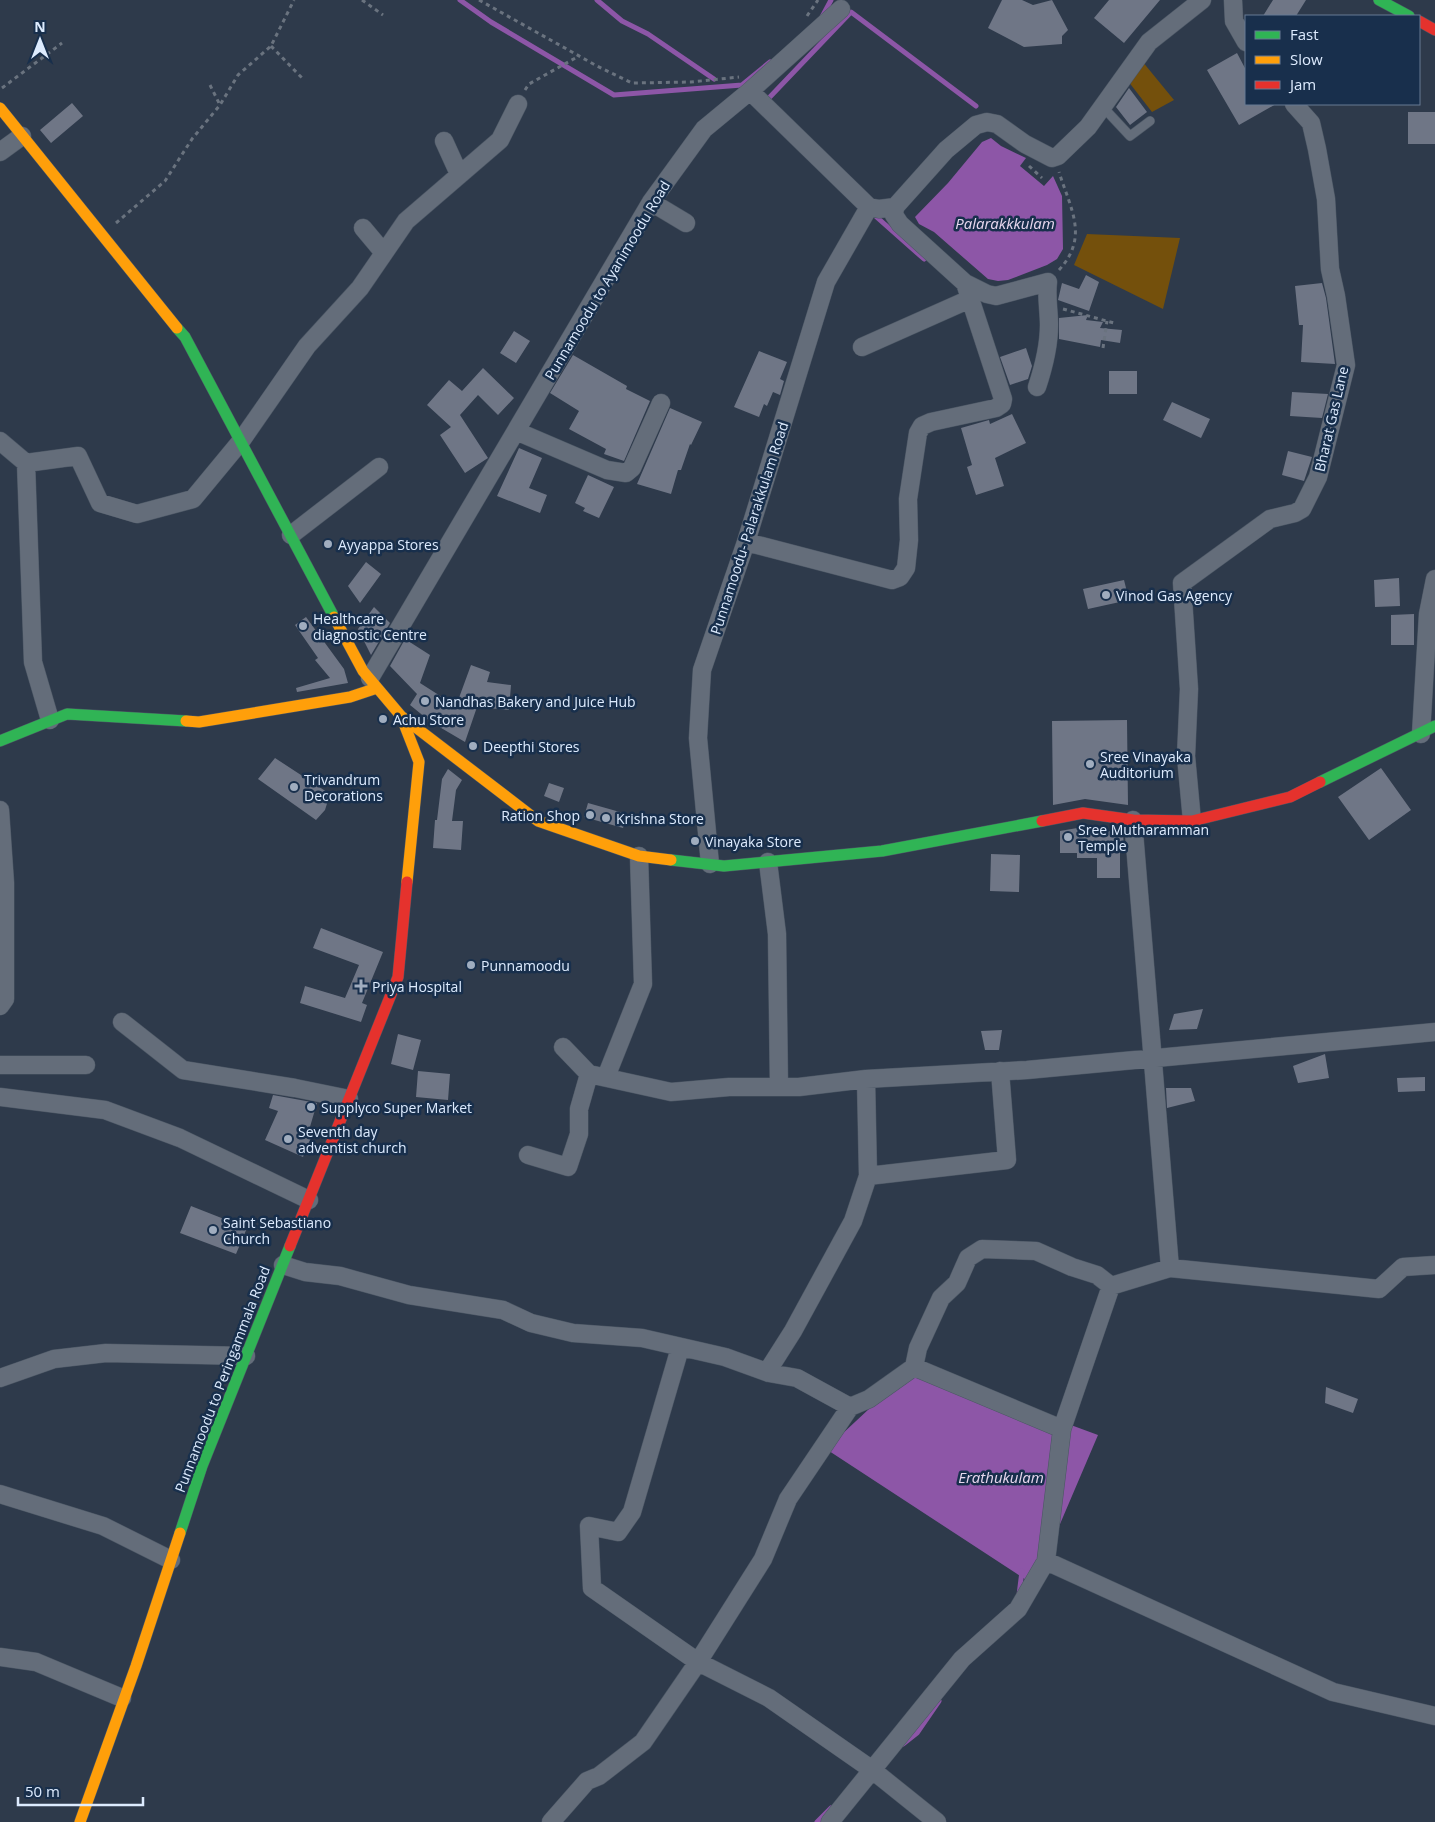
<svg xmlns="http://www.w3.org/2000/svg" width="1435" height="1822" viewBox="0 0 1435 1822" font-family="'Open Sans',sans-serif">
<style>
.green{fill:#74500c}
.water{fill:#8d56a7}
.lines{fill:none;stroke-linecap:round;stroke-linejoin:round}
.stream{stroke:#8d56a7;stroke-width:5}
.building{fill:#6f7686}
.lane-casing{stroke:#4b5664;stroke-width:10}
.street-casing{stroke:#4b5664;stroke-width:19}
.fast-casing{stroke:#4b5664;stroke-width:12}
.slow-casing{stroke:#4b5664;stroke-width:12}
.jam-casing{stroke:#4b5664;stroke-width:12}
.path{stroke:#6a737f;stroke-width:3;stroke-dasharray:4 4;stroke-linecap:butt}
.lane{stroke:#646d7a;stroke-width:9}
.street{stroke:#646d7a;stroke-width:18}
.fast{stroke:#30b455;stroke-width:11}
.slow{stroke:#ff9f0a;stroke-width:11}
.jam{stroke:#e5322d;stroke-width:11}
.poi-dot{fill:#a0adbf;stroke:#182f4c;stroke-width:2}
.labels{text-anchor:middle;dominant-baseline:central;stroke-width:5;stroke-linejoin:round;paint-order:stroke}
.street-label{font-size:14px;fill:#ddebfe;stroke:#182f4c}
.poi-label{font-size:14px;fill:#ddebfe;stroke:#182f4c;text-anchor:start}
.water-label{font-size:15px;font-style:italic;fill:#e8d8ef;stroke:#182f4c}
</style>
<rect width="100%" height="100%" fill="#2e3a4b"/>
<path class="green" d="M1142,61L1174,100L1152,112L1128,81Z
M1087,234L1180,238L1163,309L1074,265Z"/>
<path class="water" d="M991,138L1001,146L1026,158L1020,166L1044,186L1053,176L1062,196L1063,249L1057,259L1047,265L1008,280L998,281L988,279L934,232L919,224L915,217L948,183L982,142Z
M914,1367L1098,1435L1034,1585L826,1449Z"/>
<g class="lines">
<path class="stream" d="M460,0L491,22L614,95L742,85L770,62
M597,0L622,21L648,34L714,79
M822,17L831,0
M767,100L851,12L976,106
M872,213L924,259
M1019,1595L1022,1571
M903,1744L917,1733L939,1701
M817,1822L831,1808"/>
</g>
<path class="building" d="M1002,0H1022L1033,5L1052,0L1068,30L1062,36V44L1024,47L988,28Z
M1109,0H1160L1124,43L1094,18Z
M1273,0H1306L1296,16H1263Z
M1237,53L1246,70V104H1276L1239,125L1207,70Z
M1129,88L1147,112L1130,125L1116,107Z
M72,103L83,116L51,143L40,130Z
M1408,112H1435V144H1408Z
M1086,275L1099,282L1089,311L1058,300L1062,283L1079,289Z
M1322,283L1326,298L1335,364L1301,362L1303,325H1299L1295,286Z
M1088,315L1086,320L1103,322L1100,328L1122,330L1120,343L1101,340L1100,347L1059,339V318Z
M514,331L530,341L516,363L500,353Z
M1026,348L1032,366L1028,379L1010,385L1000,357Z
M759,351L787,362L780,379L784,381L780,395L773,392L767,406L764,404L759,417L734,407Z
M573,355L627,386L626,389L650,401L624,461L604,454L606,449L569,429L579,411L550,393Z
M483,368L514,398L498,415L478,395L460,415L488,458L465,473L440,435L451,427L427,405L449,380L462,391Z
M1109,371H1137V394H1109Z
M1292,392L1328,394L1322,418L1290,416Z
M1172,402L1210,419L1201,438L1163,420Z
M670,408L702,422L691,445L690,444L681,470H678L671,494L637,484Z
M1012,414L1026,443L995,458L1004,486L976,495L967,467L972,465L961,428L989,420L990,424Z
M519,448L542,458L529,488L547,495L540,513L497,496Z
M1288,451L1312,457L1304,481L1282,475Z
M588,475L614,487L599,518L583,511L585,508L575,503Z
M366,562L381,574L360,603L348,586Z
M1399,578L1400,606L1375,607L1374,580Z
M1124,580L1129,600L1088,609L1083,589Z
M374,607L390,623L371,655L358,629Z
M1414,614V645H1391V615Z
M306,617L344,669L348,683L297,692L296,688L330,678L315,660L318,658L295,625Z
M405,639L430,655L420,683L456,706L471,665L490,672L487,682L511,685L509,710L477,707L465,742L431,722L410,705L417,694L390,666Z
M1127,720L1128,805L1085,799L1053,805L1052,721Z
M275,758L330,794L325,810L316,820L258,779Z
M1381,768L1411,810L1369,840L1338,797Z
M448,769L462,780L456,790L452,821H463L461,850L433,848L435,820H437L442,779Z
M549,783L564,788L559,802L544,796Z
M588,803L627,814L623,828L584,817Z
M1083,827L1123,833L1124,850H1120V878H1097V858H1077V853H1060V831Z
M991,854L1020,855L1019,892L990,891Z
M321,928L383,952L362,1003L367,1005L361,1022L300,1003L305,986L345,998L359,965L313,948Z
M1203,1009L1197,1029L1169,1030L1174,1014Z
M1002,1030L999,1050H985L981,1031Z
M398,1034L421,1040L413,1070L391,1064Z
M1325,1054L1329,1078L1298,1083L1293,1066Z
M418,1071L450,1074L448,1100L416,1097Z
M1425,1077V1091L1398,1092L1397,1078Z
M1166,1088H1191L1195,1101L1167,1108Z
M273,1095L317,1103L307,1137L311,1138L303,1157L265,1140L278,1111L269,1108Z
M191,1206L247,1228L236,1254L180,1233Z
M1326,1387L1358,1399L1353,1413L1325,1403Z"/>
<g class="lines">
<g class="lane-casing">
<path id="lane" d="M1102,106L1130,136L1150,121"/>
</g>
<g class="street-casing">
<path id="street" d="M1233,0L1234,21L1246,42
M750,91L841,9
M444,141L459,174
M0,152L22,136
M651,202L686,223
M895,207L894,215L900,224L965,283L987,294L996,296L1048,282C1046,297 1049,310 1049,325C1049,347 1044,366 1037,387
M363,228L384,253
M862,347L970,299
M516,431L607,470L626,473L632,468L661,403
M0,441L26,463L78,456L100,503L137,514L193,499L241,441L307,346L360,288L406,221L500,140L518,104
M26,463L33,662L50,720
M291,535L379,467
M746,542L892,580L900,577L906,568L909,540L908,499L918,433L922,426L931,422L996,408L1002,404L1003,399L965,283
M370,678L651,202L704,129L750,91L869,207L879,209L895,207L946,150L976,125L987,122L997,124L1025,144L1052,158L1058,156L1088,127L1149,42L1202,0
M1421,734L1428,614L1435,579
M0,810L5,883V999L0,1006
M1133,820L1170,1268
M1192,821L1186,756L1189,689L1182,583L1270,519L1295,513L1302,509L1318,477L1346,365L1336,296L1330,269L1326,199L1317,149L1311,123L1294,104
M768,862L777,934L779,1087
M710,864L698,738L702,670L746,542L826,282L869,207
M122,1022L183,1070L295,1088L349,1099
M563,1047L589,1074
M0,1065H86
M606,1077L643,984L639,856
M0,1097L105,1110L180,1138L309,1200
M528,1155L568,1167L579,1134V1109L589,1074L671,1092L729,1087H799L866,1079
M868,1176L1007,1160L1000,1071
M283,1265L305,1272L340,1276L409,1295L503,1310L531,1323L573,1333L642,1338L725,1357L769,1373L797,1378L850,1407L869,1399L914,1367L918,1348L941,1298L957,1283L968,1258L982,1249L1036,1251L1072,1267L1097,1275L1111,1286
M680,1348L632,1512L618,1532L589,1526L592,1588L698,1662L769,1698L871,1769L937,1822
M914,1367L1062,1429
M767,1372L793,1331L853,1221L868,1176L866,1079L1027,1070L1435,1032
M0,1378L54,1359L106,1353L246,1356
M0,1494L103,1526L171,1560
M1046,1561L1062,1429L1111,1286L1170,1268L1379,1289L1403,1267L1435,1265
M0,1657L36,1662L122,1698
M551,1822L587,1781L599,1776L643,1742L698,1662L763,1559L788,1499L850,1407
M830,1822L962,1659L1018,1609L1046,1561L1333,1692L1435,1716"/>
</g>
<g class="fast-casing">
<path id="fast" d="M1379,0L1409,16
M177,328L185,337L334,617
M0,741L67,714L186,721
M1320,782L1435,726
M671,860L724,866L882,851L1042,821
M180,1533L202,1466L290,1246"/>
</g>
<g class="slow-casing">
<path id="slow" d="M0,108L177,328
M334,617L363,671L401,716L538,821L639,856L671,860
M401,716L419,762L407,882
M186,721L199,722L350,697L377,688
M80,1822L136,1666L180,1533"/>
</g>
<g class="jam-casing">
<path id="jam" d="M1419,21L1435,30
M1042,821L1083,813L1133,820L1192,821L1290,797L1320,782
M290,1246L398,977L407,882"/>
</g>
<path class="path" d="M362,0L383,15
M479,0L597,66L632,83L691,82L739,77
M807,16L818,0
M271,46L304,80
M210,85L220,105
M2,88L62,43
M525,90L529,84L579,56
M1029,166L1042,178
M116,223L165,181L192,139L220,105L238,75L271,46L294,0
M1059,270C1089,237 1071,210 1059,172
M1063,309L1114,323
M1103,348L1107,321"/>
<use href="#lane" class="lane"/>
<use href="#street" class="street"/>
<use href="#fast" class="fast"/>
<use href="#slow" class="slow"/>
<use href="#jam" class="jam"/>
</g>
<g class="poi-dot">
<circle cx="328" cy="544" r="5"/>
<circle cx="1106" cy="595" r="5"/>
<circle cx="303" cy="626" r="5"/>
<circle cx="425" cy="701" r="5"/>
<circle cx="383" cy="719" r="5"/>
<circle cx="473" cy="746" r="5"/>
<circle cx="1090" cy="764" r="5"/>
<circle cx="294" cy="787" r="5"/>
<circle cx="590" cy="815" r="5"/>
<circle cx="606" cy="818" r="5"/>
<circle cx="1068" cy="837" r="5"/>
<circle cx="695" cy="841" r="5"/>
<circle cx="471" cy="965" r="5"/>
<path d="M358.5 978.5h5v5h5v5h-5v5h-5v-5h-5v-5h5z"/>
<circle cx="311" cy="1107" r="5"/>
<circle cx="288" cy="1139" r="5"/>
<circle cx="213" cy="1230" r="5"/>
</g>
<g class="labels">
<g class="street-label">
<text transform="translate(607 280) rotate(-59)">Punnamoodu to Ayanimoodu Road</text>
<text transform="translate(1331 419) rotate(-77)">Bharat Gas Lane</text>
<text transform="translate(749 528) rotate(-72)">Punnamoodu- Palarakkulam Road</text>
<text transform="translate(222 1379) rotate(-69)">Punnamoodu to Peringammala Road</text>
</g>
<g class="poi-label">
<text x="338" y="544">Ayyappa Stores</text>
<text x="1116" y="595">Vinod Gas Agency</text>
<text x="313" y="618">Healthcare<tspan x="313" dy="16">diagnostic Centre</tspan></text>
<text x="435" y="701">Nandhas Bakery and Juice Hub</text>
<text x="393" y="719">Achu Store</text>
<text x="483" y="746">Deepthi Stores</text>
<text x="1100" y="756">Sree Vinayaka<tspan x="1100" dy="16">Auditorium</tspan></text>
<text x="304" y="779">Trivandrum<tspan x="304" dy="16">Decorations</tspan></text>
<text x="580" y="815" text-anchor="end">Ration Shop</text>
<text x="616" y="818">Krishna Store</text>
<text x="1078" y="829">Sree Mutharamman<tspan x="1078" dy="16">Temple</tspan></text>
<text x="705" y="841">Vinayaka Store</text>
<text x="481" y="965">Punnamoodu</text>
<text x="372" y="986">Priya Hospital</text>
<text x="321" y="1107">Supplyco Super Market</text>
<text x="298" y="1131">Seventh day<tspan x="298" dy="16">adventist church</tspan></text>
<text x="223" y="1222">Saint Sebastiano<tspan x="223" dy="16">Church</tspan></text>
</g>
<g class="water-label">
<text x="1005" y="223">Palarakkkulam</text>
<text x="1001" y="1477">Erathukulam</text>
</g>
</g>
<rect x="1245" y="15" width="175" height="90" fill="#182f4c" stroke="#677a93"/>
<rect x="1255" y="31" width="25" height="8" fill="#30b455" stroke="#677a93"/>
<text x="1290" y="40" font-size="15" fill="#ddebfe">Fast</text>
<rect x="1255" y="56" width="25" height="8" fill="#ff9f0a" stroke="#677a93"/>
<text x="1290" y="65" font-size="15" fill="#ddebfe">Slow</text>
<rect x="1255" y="81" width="25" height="8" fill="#e5322d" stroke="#677a93"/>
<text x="1290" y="90" font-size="15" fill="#ddebfe">Jam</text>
<g transform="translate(40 40)" stroke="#182f4c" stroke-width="4" paint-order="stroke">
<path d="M0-4L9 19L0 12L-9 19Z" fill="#ddebfe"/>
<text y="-8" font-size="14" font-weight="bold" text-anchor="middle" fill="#ddebfe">N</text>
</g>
<path d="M18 1797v8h125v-8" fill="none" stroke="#ddebfe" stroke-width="2.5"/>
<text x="25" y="1797" font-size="15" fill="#ddebfe" stroke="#182f4c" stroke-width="4" paint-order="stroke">50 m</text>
</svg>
